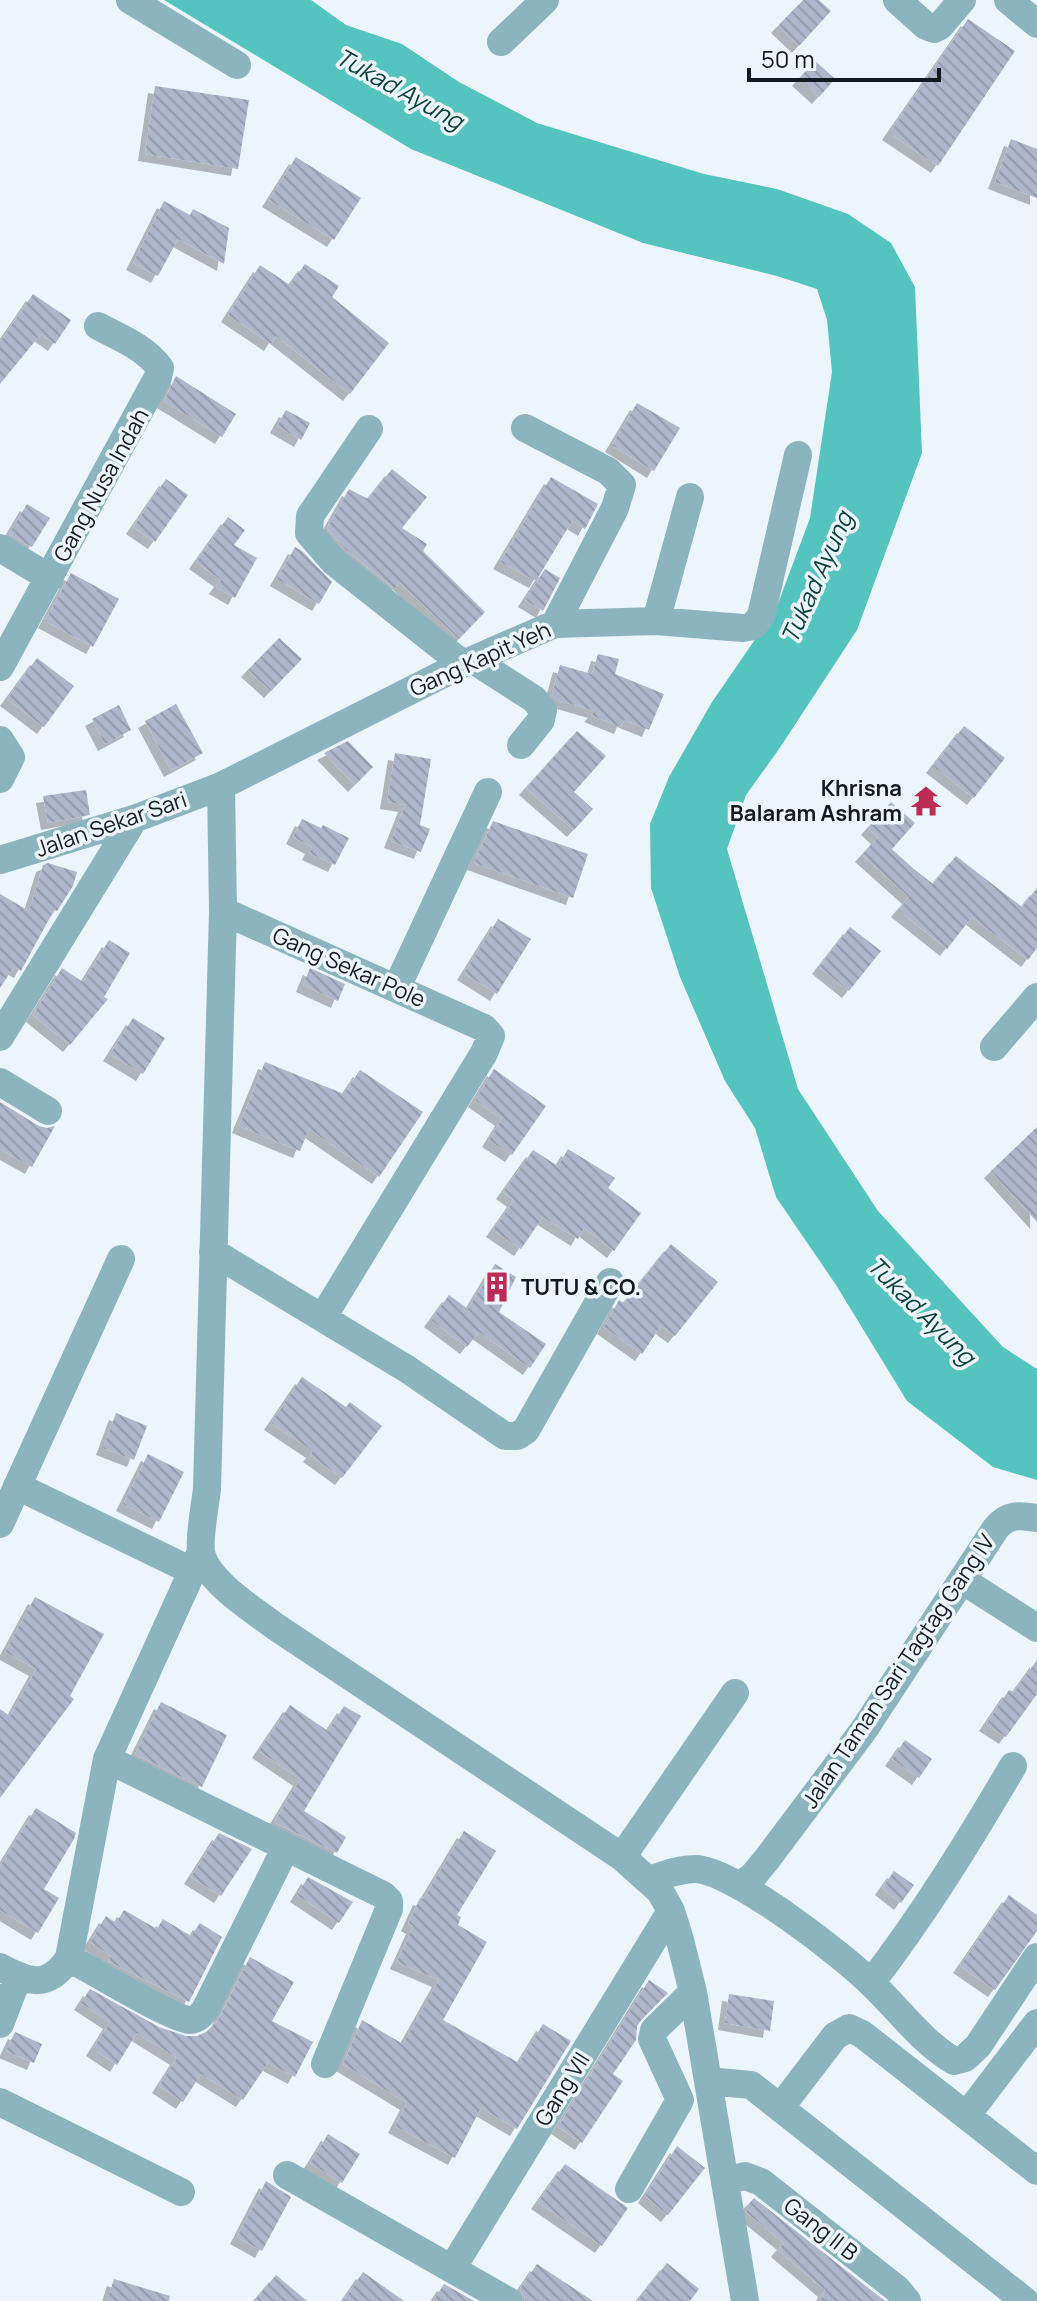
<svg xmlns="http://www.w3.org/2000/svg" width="1037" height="2301" viewBox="0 0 1037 2301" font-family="Manrope,sans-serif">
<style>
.water{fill:#55c4be}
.building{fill:url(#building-back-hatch);filter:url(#shadow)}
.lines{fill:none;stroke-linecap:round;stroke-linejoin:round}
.minor{stroke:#8cb4be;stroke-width:28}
.labels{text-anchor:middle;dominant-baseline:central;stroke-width:7;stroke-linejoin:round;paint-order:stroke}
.street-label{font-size:22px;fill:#121a20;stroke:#edf5fc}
.poi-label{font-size:22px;font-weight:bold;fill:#121a20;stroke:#edf5fc;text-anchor:end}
.water-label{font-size:24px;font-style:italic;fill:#0c403e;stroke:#edf5fc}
</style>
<defs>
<pattern id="building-back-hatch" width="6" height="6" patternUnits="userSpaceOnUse" patternTransform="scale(2)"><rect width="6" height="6" fill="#adb6cb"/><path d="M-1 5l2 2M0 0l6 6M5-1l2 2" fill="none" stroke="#949cae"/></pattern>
<filter id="shadow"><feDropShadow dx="-7" dy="7" stdDeviation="0" flood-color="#0004"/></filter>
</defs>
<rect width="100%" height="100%" fill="#edf5fc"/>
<path class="water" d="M164,0H311L346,25L402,44L459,82L537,123L704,174L777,189L848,214L891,243L915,287L922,453L857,630L779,749L746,795L727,849L798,1089L878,1211L1003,1347L1037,1369V1480L993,1467L907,1401L836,1285L776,1197L755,1128L725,1081L680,977L651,888L650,824L669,777L712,702L776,609L810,518L832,372L827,320L817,289L777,276L643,243L411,149Z"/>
<path class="building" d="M803,0H819L831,11L799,46L778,26Z
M968,19L1015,51L938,166L889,133Z
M815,61L835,79L819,97L799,79Z
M155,86L249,100L238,169L145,154Z
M1011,139L1037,149V198L995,182Z
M296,157L361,198L334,240L269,200Z
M164,201L190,215L193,209L229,228L224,264L178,239L158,276L133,263Z
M305,264L339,286L332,297L389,343L350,394L276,336L271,344L228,315L260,265L290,285Z
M33,294L71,320L55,344L41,334L0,384V342Z
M176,376L236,414L222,437L164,401Z
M637,403L680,428L654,471L612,445Z
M286,410L310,423L301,440L277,426Z
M392,469L427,497L402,528L427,544L423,551L485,612L459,639L399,582L395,589L346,550L327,528L349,489L368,499Z
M551,477L598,504L585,529L572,521L536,581L500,562Z
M166,479L188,495L155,542L133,527Z
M27,504L50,518L32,547L9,534Z
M228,517L245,530L234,545L257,558L235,598L216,587L221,580L196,562Z
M295,547L302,551L332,582L319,604L277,579Z
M545,569L560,578L543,611L525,600Z
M71,573L119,599L93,647L45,621Z
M279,638L302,659L271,691L248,670Z
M598,654L619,659L615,674L664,694L649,730L624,720L621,727L591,715L595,711L557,700L552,694L560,665L592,674Z
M37,658L74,686L44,727L7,699Z
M176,704L203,753L171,770L145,721Z
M119,705L131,730L105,744L92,719Z
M964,726L1005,758L974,798L933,766Z
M577,731L606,756L574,792L593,809L574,830L526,788Z
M348,741L373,767L355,785L324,753Z
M395,753L431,759L420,825L430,829L421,852L391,841L405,805L387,802Z
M86,790L90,815L48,823L43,796Z
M891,802L915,823L892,849L886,844L914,869L933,884L956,856L1022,907L1037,888V948L1028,960L972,917L947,949L898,910L909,897L862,855L878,837L868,828Z
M302,819L321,828L323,825L349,838L335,865L309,853L312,847L293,837Z
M493,821L588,854L573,898L474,863Z
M48,863L77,872L73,886L57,911L54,910L21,971L14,967L0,988V894L29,911L43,865Z
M498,919L531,939L497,994L464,973Z
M850,927L881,951L849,991L819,967Z
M109,940L130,953L104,997L108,999L70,1045L33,1015L62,968L83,982Z
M310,968L345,984L338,1001L303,985Z
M133,1018L165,1038L143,1074L110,1054Z
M265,1062L344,1094L360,1070L423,1112L379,1177L309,1129L300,1151L239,1126Z
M494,1069L546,1106L512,1155L489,1140L502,1119L475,1100Z
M0,1102L39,1126L47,1128L55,1126L32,1167L0,1149Z
M1037,1127V1222L991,1171Z
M568,1149L615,1178L608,1188L641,1213L614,1251L584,1228L578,1239L543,1217L521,1249L493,1230L514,1200L503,1192L533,1150L558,1166Z
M671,1244L718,1282L675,1336L661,1326L642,1354L604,1327L619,1300L624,1303Z
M495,1264L516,1277L499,1312L546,1344L530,1368L479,1332L467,1347L431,1320L449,1295L468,1309Z
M302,1377L346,1407L350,1402L382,1426L342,1478L310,1455L313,1451L271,1423Z
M116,1413L147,1426L134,1460L103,1448Z
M148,1454L184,1472L159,1522L123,1504Z
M35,1597L104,1634L70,1696L74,1699L0,1798V1709L10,1716L36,1669L5,1652Z
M1037,1660V1694L1006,1737L986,1724L1009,1690L1014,1692Z
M161,1702L227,1735L202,1787L135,1754Z
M290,1705L328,1731L344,1706L361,1716L304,1811L346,1837L337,1853L274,1822L300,1779L259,1751Z
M905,1740L932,1759L919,1778L892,1759Z
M36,1808L76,1833L74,1839L44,1889L59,1898L38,1933L0,1910V1866Z
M464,1831L496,1851L457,1915L461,1917L458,1925L487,1942L443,2020L519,2063L543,2024L571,2041L517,2129L481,2108L455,2158L395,2126L407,2103L343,2064L362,2020L403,2044L439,1980L397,1962L413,1927L408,1924L420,1898L423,1899Z
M219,1833L252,1849L221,1896L191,1877Z
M894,1871L914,1885L901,1903L882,1888Z
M308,1877L353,1902L339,1923L297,1895Z
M1009,1895L1037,1915V1931L995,1990L960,1966Z
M124,1910L157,1929L163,1919L191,1936L200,1923L222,1937L189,2002L108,1961L111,1956L90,1942L106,1916L116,1923Z
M250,1957L294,1982L272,2021L313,2042L295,2077L268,2063L243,2100L201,2074L183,2102L159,2086L177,2058L137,2033L117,2065L93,2049L110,2022L81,2003L90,1989L159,2027L186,2036H197L208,2031L218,2020Z
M649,1980L668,1993L642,2019L637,2026L636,2040L613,2074L623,2081L582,2143L558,2127Z
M729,1994L774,2001L770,2031L725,2023Z
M15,2032L42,2044L34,2063L6,2051Z
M328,2134L360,2154L342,2183L310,2163Z
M677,2146L705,2168L668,2215L645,2196Z
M565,2164L628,2208L602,2246L538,2202Z
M266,2181L291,2197L262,2251L237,2237Z
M754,2198L885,2301H820L825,2290L778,2250L784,2243L747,2213L746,2207Z
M667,2263L699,2289L690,2301H637Z
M537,2264L593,2301H525L520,2289Z
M363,2272L404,2301H343Z
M276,2275L307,2301H254Z
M114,2279L170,2296L169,2301H107Z
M444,2284L474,2301H433Z"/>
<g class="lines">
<path class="minor" d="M130,0L237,65
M897,0L926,26L934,29L940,26L962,0
M1008,0L1037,24
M501,42L545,0
M525,428L608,471L622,485L615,508L555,624
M369,429L310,516L309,533L334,562L463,664
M0,548L50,578
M656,621L690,497
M473,660L534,699L543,710L541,720L521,745
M0,667L158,377L160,368C145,347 120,338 98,326
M0,740L11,757L0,779
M221,786L223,911L207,1489C205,1506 199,1535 201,1552C206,1581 254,1610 276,1627L622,1857L660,1891L671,1911L680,1940L693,1992L745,2301
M0,860L134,819L221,786L463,664L555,624L656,621L743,628L753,626L761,616L798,455
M223,911L484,1028L491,1036L484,1053L323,1317
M397,987L488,792
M0,1037L134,819
M994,1047L1037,997
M0,1082L48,1111
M213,1252L407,1369L505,1436H517L526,1430L610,1282
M17,1486L192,1571
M0,1524L121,1259
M962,1580L1037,1628
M107,1759L383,1895L389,1901V1909L325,2064
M622,1857L735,1693
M649,1880C664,1875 681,1868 697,1869C737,1873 843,1955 874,1986C900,2011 922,2042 954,2061L965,2058L978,2046L1037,1957
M741,1885L753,1876L767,1859L863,1731L996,1528C1008,1514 1019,1515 1037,1518
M69,1958C90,1969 171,2019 190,2020C197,2020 201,2015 205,2010L285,1849
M0,1967C30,1983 48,1989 69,1958L107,1759L201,1552
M871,1983C924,1914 969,1841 1013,1766
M0,2024L18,1977
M708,2081L751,2085L1025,2301
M0,2102L181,2192
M780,2108L835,2036L849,2028L862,2034L1037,2171
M967,2115L1037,2023
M287,2175L508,2301
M726,2181L745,2176L761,2182L897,2289L907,2301
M629,2189L680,2100L652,2039L654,2030L693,1992
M453,2267L671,1911"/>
</g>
<defs>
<g id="temple-bare" transform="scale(2.4)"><path d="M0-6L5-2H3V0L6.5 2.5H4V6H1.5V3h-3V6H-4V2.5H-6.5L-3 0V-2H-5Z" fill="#bc2c54" stroke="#edf5fc" stroke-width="2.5" paint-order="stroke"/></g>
<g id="building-bare" transform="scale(2.4)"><path d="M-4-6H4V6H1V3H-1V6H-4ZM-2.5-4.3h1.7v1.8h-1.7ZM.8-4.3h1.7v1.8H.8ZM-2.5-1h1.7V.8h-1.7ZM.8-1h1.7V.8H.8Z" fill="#bc2c54" stroke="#edf5fc" stroke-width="2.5" paint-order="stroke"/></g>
</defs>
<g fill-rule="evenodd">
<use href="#temple-bare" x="926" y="801"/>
<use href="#building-bare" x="497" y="1287"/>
</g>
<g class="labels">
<g class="street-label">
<text transform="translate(101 485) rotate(-61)">Gang Nusa Indah</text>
<text transform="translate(480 659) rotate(-24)">Gang Kapit Yeh</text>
<text transform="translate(111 824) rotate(-19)">Jalan Sekar Sari</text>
<text transform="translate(349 967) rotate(24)">Gang Sekar Pole</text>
<text transform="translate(898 1671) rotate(-56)">Jalan Taman Sari Tagtag Gang IV</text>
<text transform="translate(562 2089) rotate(-58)">Gang VII</text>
<text transform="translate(821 2229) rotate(38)">Gang II B</text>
</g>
<g class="poi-label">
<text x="902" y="788">Khrisna<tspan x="902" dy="25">Balaram Ashram</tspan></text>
<text x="521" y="1287" text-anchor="start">TUTU &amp; CO.</text>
</g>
<g class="water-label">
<text transform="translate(400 88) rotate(29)">Tukad Ayung</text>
<text transform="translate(816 577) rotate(-66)">Tukad Ayung</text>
<text transform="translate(922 1310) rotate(45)">Tukad Ayung</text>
</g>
</g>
<path d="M749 68v12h190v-12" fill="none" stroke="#121a20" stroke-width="4"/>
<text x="761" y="68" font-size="24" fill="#121a20" stroke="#edf5fc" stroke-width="6" paint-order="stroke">50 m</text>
</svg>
